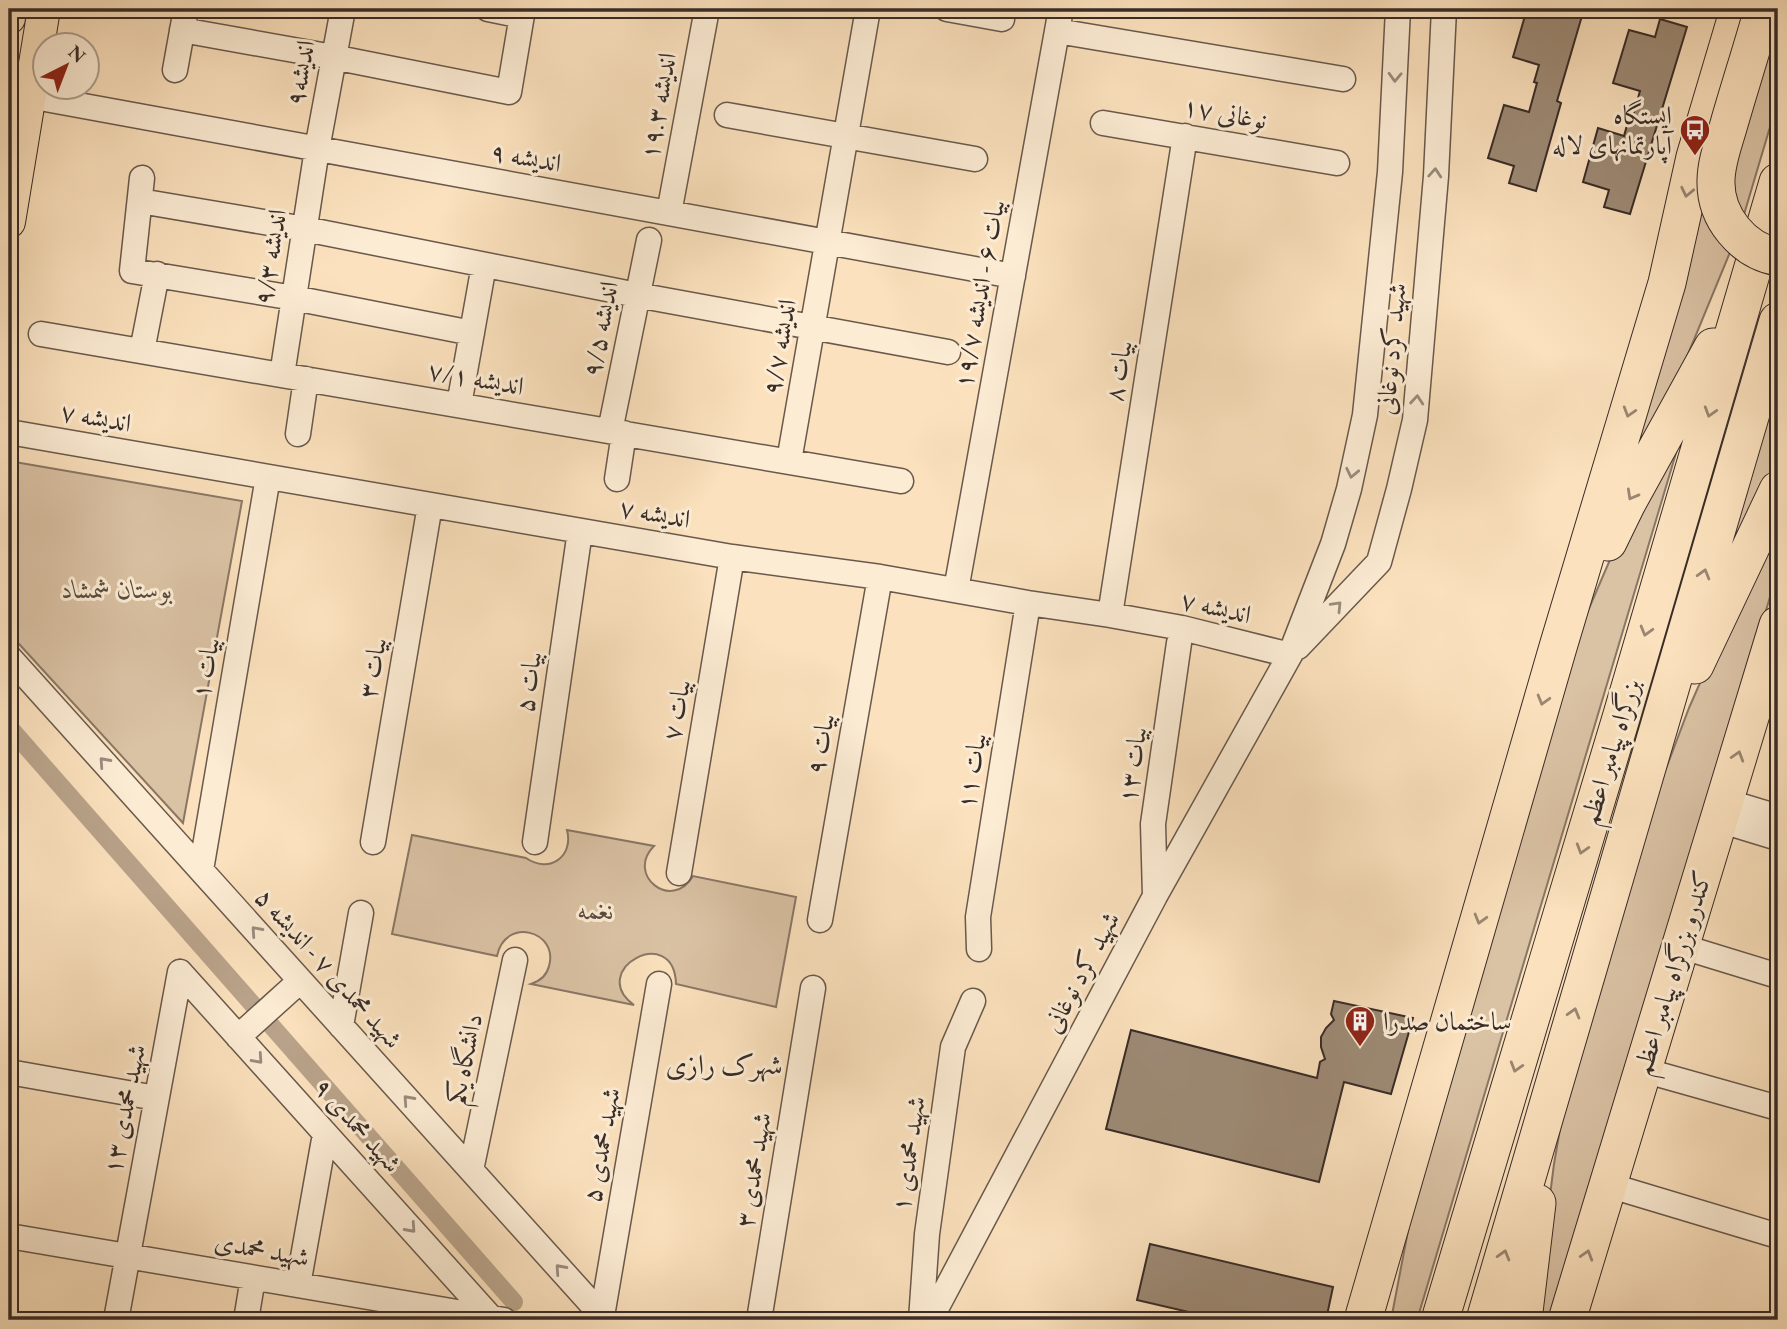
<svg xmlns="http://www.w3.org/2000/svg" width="1787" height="1329" viewBox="0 0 1787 1329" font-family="'EB Garamond',Amiri,serif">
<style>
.green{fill:#dac2a4;stroke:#897766;stroke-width:2}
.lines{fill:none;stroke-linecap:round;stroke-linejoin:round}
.canal{stroke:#b9a38a;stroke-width:18}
.building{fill:#9d8a75;stroke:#382c27;stroke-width:2}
.minor-casing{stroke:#69594c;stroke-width:27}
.major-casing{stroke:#382c27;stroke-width:34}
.highway-casing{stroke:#382c27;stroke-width:39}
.minor{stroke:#fcecd4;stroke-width:24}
.major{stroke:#fbe1bd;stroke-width:32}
.highway{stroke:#fbe1bd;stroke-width:37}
.highway-bridge-casing{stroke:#382c27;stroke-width:39;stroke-linecap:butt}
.highway-bridge{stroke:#fbe1bd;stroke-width:37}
.oneway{stroke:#9a8c7e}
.oneway2{stroke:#9a8672}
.labels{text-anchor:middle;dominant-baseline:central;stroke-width:6;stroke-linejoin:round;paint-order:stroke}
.street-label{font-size:26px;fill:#382c27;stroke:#fcecd4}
.poi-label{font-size:26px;fill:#382c27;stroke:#fcecd4;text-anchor:end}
.park-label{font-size:26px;font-style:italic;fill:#584a40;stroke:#fcecd4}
.neighbourhood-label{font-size:28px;fill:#382c27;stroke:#fcecd4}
</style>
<rect width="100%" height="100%" fill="#fbe1bd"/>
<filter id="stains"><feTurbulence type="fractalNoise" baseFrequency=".00286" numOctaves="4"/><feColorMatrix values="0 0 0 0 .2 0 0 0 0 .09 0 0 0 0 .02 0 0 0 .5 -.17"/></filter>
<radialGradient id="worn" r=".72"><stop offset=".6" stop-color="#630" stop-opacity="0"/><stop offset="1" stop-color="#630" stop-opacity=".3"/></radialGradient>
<path class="green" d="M1772,9H1778V100L1740,228L1679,376L1617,495L1747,33Z
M1778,379V467L1706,626Z
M1688,413L1417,1320H1391L1417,1184L1578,634L1609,562Z
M9,461L242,501L183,823L9,633Z
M1778,505V570L1575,1252L1552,1320H1534L1554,1164L1564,1106L1664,774L1689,708Z
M567,830L654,846C625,875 672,912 693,876L796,897L776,1007L676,984C674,922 586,970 634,1005L531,984C540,981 547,975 549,966C559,931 505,916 497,956L392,934L412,835L526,858C549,874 574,857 567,830Z"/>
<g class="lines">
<path class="canal" d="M9,727L514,1302"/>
</g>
<path class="building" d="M1527,9H1584L1557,101L1561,103L1536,191L1509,183L1514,166L1488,158L1504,105L1529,112L1537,83L1534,82L1539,65L1513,57Z
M1660,19L1687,27L1630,214L1604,207L1609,190L1583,182L1598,128L1624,136L1629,118L1632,119L1640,91L1613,83L1629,30L1655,37Z
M1334,1001L1413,1018L1391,1094L1344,1082L1319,1182L1106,1129L1131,1030L1317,1078L1320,1062L1325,1059L1321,1047V1037L1326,1028L1334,1020L1331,1014Z
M1150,1244L1333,1287L1326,1320H1223L1137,1300Z"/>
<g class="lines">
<g class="minor-casing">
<path id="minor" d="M488,9L522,16
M947,9L1002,19
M182,30L333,57L509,92L523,9
M1057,31L1343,79
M175,70L186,9
M29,96L1013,276
M727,115L975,159
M1103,123L1337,163
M142,178L132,271L294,298L472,333
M140,201L305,229L637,295L948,352
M669,213L707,9
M41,334L901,481
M142,351L157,274
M282,375L317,149L343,9
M459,405L484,265
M610,431L649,240
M9,432L732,557L880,577L1028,603L1110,615L1182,628L1290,655
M298,434L306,379
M789,461L868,9
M617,479L624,433
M956,590L1061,9
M1110,615L1185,136
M1298,647L1379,562L1399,489L1415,420L1436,176L1444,9
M9,657L606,1320
M1725,801L1778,817
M1719,820L1778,838
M373,842L430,505
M535,842L580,531
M201,870L268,477
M679,873L732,557
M1155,896L1153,824L1179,643
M820,920L880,577
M1680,946L1778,976
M979,949L978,917L1028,603
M180,972L493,1320
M341,1026L361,913
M238,1037L300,981
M1643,1070L1778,1108
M9,1072L156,1098
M471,1170L515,960
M1608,1185L1778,1236
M9,1236L504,1320
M298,1285L325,1134
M602,1316L659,984
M116,1320L180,972
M246,1320L253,1278
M759,1320L813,988
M921,1320L927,1234L953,1047L973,1001
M930,1320L1155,896L1290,655L1333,544L1349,489L1365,415L1390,172L1398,9"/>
</g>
<g class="major-casing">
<path id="major" d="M9,18L10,9
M9,222L44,9"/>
</g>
<g class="highway-casing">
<path id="highway" d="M1608,542L1627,503L1713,347
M1695,665L1778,490
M1363,1320L1558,647L1667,283L1695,157L1739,9
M1440,1320L1621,718L1778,182
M1485,1320L1778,321
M1523,1320L1537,1203
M1567,1320L1778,625"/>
</g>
<use href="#minor" class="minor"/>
<use href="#major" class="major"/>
<use href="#highway" class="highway"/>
<g class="highway-bridge-casing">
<path id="highway-bridge" d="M1760,20C1750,55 1739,89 1729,124C1724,142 1716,162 1716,181C1715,217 1743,251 1778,257"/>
</g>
<use href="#highway-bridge" class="highway-bridge"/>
</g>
<defs><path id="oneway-chevron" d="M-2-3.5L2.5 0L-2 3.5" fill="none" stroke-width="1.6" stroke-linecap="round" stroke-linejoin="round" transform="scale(1.75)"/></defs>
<g class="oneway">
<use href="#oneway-chevron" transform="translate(1395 77) rotate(92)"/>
<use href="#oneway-chevron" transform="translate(1435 173) rotate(-86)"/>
<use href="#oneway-chevron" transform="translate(1417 400) rotate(-85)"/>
<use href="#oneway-chevron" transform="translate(1352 473) rotate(102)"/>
<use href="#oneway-chevron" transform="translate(1337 606) rotate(-46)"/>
<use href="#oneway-chevron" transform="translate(104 762) rotate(-132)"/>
<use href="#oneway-chevron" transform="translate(256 931) rotate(-132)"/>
<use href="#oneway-chevron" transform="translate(258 1059) rotate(48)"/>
<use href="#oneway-chevron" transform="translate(408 1100) rotate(-132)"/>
<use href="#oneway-chevron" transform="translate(411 1228) rotate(48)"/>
<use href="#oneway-chevron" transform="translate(560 1269) rotate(-132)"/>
</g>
<g class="oneway2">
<use href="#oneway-chevron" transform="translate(1687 192) rotate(102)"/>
<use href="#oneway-chevron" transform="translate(1629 412) rotate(107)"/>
<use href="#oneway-chevron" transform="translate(1710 412) rotate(107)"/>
<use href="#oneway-chevron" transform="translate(1632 495) rotate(119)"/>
<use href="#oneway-chevron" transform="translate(1704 574) rotate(-74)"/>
<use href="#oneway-chevron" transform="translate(1646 631) rotate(106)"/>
<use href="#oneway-chevron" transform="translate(1543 700) rotate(106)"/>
<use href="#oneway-chevron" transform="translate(1738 756) rotate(-73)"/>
<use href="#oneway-chevron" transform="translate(1582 849) rotate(107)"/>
<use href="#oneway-chevron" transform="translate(1480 919) rotate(106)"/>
<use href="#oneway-chevron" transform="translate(1574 1013) rotate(-74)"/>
<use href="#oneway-chevron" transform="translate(1516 1067) rotate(107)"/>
<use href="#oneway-chevron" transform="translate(1504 1255) rotate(-74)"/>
<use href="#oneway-chevron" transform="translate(1587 1255) rotate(-73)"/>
</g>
<defs>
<g id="bus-pin" transform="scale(1.575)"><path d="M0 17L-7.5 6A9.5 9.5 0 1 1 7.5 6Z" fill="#8f2418" stroke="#fcecd4"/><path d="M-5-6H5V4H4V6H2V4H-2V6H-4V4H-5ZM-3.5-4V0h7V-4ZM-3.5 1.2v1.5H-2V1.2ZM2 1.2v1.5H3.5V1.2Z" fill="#fff"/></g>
<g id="building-pin" transform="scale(1.575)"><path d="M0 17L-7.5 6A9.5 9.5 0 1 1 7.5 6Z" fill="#8f2418" stroke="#fcecd4"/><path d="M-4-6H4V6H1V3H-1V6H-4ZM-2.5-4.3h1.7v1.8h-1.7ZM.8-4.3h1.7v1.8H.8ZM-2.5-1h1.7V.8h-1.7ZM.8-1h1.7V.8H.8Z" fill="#fff"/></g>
</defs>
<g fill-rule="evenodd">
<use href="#bus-pin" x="1695" y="130"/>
<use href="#building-pin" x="1360" y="1021"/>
</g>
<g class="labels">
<g class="street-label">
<text transform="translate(300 73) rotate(-80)">اندیشه۹</text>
<text transform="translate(658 106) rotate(-80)">اندیشه ۱۹.۳</text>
<text transform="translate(1225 113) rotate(10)">نوغانی ۱۷</text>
<text transform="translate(526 157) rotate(10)">اندیشه ۹</text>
<text transform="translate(270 257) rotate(-81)">اندیشه ۹/۳</text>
<text transform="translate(979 294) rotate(-80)">بیات ۶ - اندیشه ۱۹/۷</text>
<text transform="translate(600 329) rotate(-79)">اندیشه ۹/۵</text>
<text transform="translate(779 347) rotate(-80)">اندیشه ۹/۷</text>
<text transform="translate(1391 349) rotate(-85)">شهید کرد نوغانی</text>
<text transform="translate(1118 371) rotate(-81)">بیات ۸</text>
<text transform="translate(476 378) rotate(10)">اندیشه ۷/۱</text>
<text transform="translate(96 417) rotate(10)">اندیشه ۷</text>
<text transform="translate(655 513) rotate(10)">اندیشه ۷</text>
<text transform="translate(1216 607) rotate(13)">اندیشه ۷</text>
<text transform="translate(205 668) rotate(-80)">بیات ۱</text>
<text transform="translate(372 668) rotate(-80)">بیات ۳</text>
<text transform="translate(528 682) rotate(-82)">بیات ۵</text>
<text transform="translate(676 710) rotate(-80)">بیات ۷</text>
<text transform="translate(820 744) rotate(-80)">بیات ۹</text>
<text transform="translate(1610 752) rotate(-73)">بزرگراه پیامبر اعظم</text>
<text transform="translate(1132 765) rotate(-82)">بیات ۱۳</text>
<text transform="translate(971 771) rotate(-81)">بیات ۱۱</text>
<text transform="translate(329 968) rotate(48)">شهید محمدی ۷ - اندیشه ۵</text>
<text transform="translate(1081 972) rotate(-62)">شهید کرد نوغانی</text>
<text transform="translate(1672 973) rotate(-73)">کندرو بزرگراه پیامبر اعظم</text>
<text transform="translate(464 1059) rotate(-78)">دانشگاه یکم</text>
<text transform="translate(124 1109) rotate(-79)">شهید محمدی ۱۳</text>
<text transform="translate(358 1125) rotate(48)">شهید محمدی ۹</text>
<text transform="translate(601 1145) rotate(-80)">شهید محمدی ۵</text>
<text transform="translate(908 1154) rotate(-82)">شهید محمدی ۱</text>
<text transform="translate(753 1170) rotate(-81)">شهید محمدی ۳</text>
<text transform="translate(262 1249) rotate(10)">شهید محمدی</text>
</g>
<g class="poi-label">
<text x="1672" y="115">ایستگاه<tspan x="1672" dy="30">آپارتمانهای لاله</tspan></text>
<text x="1383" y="1021" text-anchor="start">ساختمان صدرا</text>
</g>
<g class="park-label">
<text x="117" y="589">بوستان شمشاد</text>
<text x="596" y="910">نغمه</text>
</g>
<g class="neighbourhood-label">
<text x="724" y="1064">شهرک رازی</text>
</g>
</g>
<rect width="1787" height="1329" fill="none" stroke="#fbe1bd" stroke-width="35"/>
<rect x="10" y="10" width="1766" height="1308" fill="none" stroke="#382c27" stroke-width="3.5"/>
<rect x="18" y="18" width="1752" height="1294" fill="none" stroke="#382c27" stroke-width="2"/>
<g transform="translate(66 66) rotate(42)"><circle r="33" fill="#fcecd4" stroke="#ae9f8f" stroke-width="2"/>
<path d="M0-5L12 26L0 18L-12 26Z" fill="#8f2418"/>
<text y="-10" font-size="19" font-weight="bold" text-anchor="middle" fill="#382c27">N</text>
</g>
<rect width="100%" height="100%" filter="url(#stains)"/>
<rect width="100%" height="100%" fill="url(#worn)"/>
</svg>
